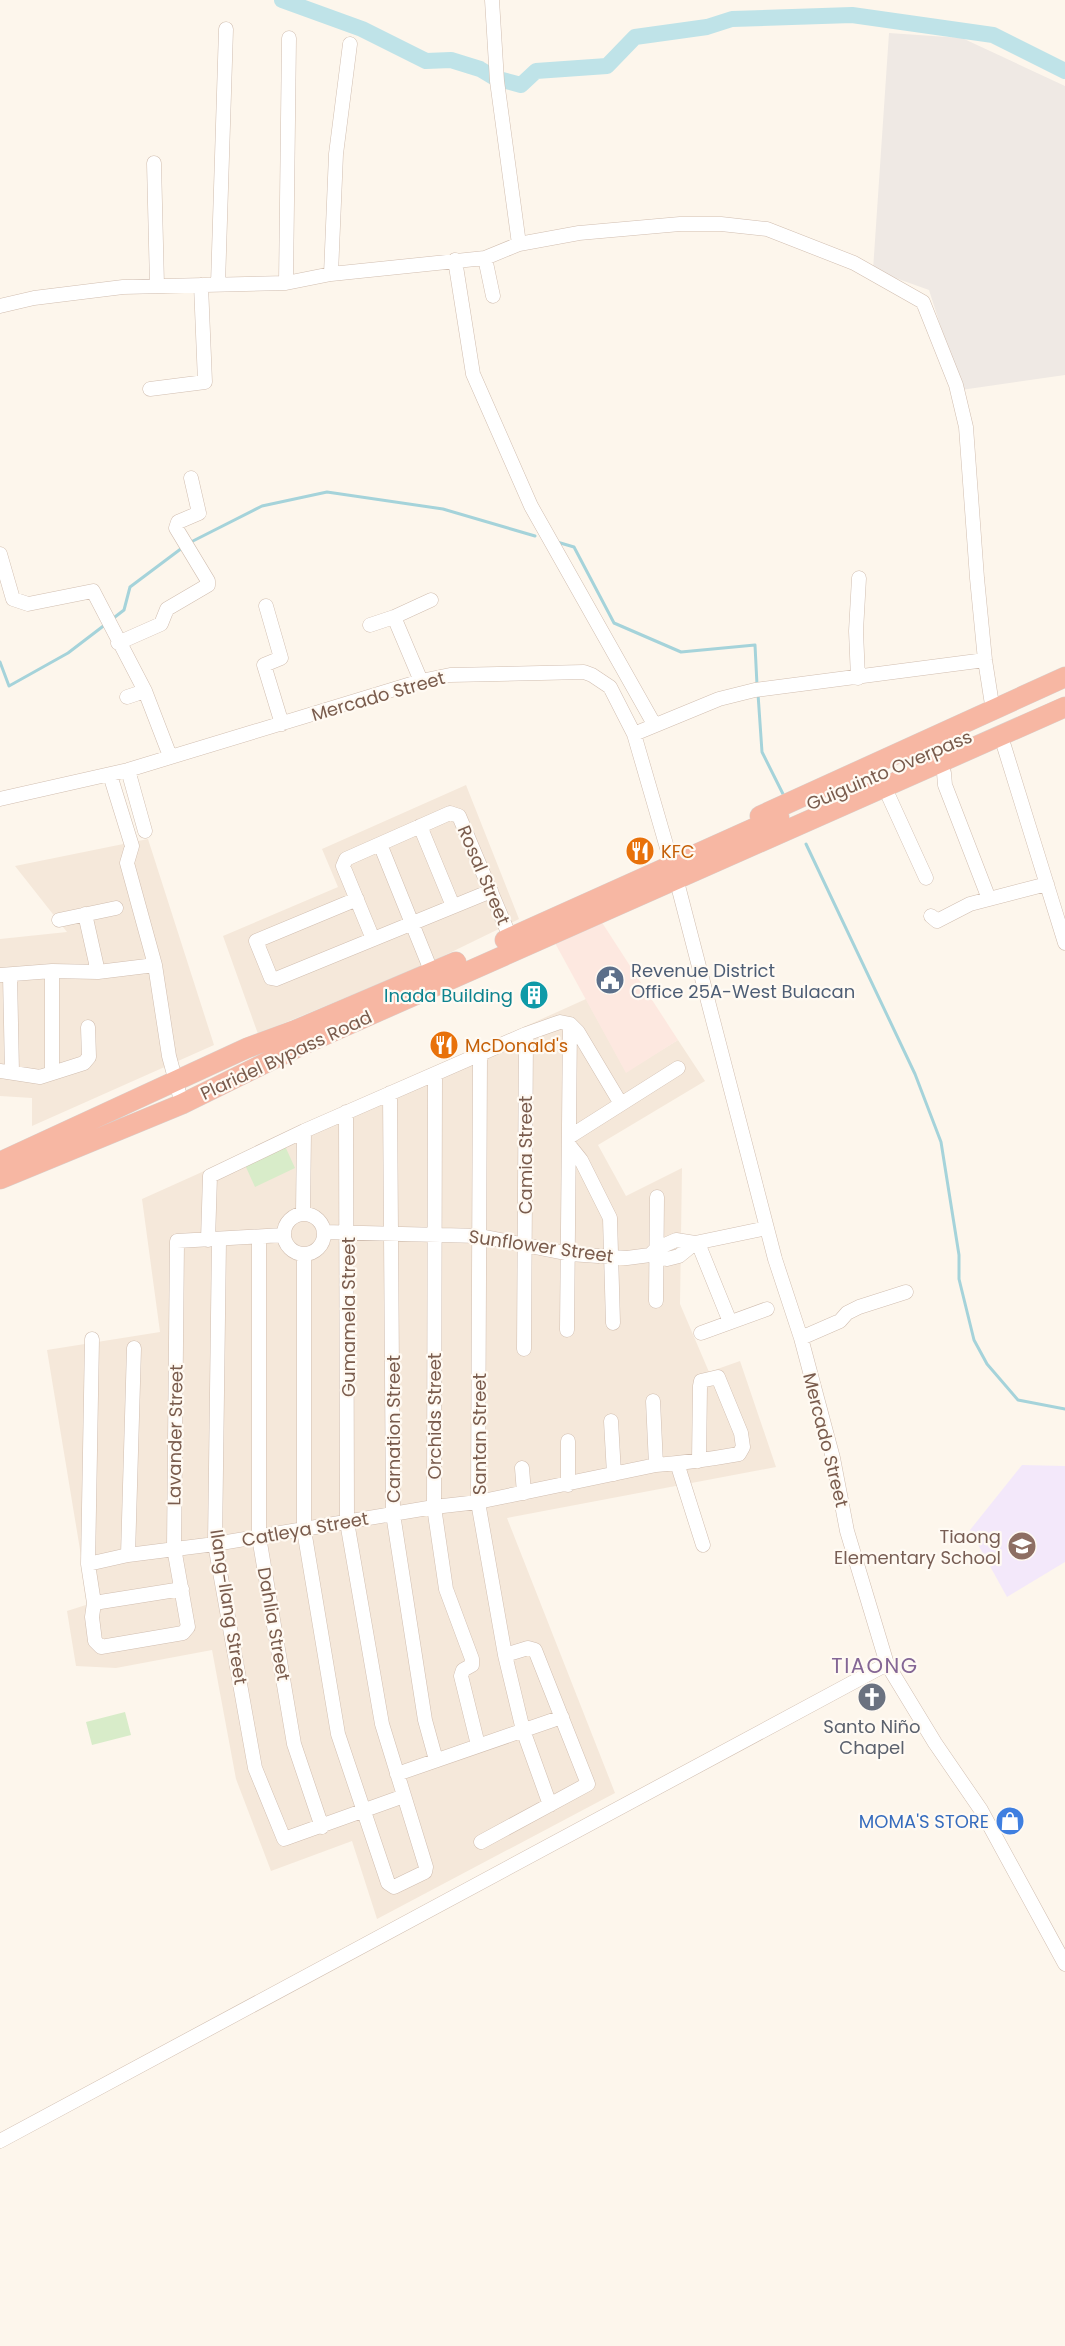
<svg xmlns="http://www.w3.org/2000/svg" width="1065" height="2346" viewBox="0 0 1065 2346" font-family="Poppins,sans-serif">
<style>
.residential{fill:#f5e8da}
.commercial{fill:#fde8e0}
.industrial{fill:#efe9e4}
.education{fill:#f3e8fa}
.green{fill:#d8ecc9}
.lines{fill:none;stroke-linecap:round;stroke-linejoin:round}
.stream{stroke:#a5d3da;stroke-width:3}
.river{stroke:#bfe3e8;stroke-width:16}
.minor-casing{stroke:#d1beb0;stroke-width:15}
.highway-casing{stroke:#dad1cd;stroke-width:21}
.minor{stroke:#fff;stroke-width:14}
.highway{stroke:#f7b7a3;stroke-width:20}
.labels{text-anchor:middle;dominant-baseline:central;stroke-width:4.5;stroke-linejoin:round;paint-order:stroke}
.street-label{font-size:18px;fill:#7a5c4d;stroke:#fffaf3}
.food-label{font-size:18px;fill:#c56008;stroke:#fffaf3;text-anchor:start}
.service-label{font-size:18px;fill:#4e5e75;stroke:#fffaf3;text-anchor:start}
.culture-label{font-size:18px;fill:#0d838f;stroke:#fffaf3;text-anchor:end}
.education-label{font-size:18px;fill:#785e54;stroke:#fffaf3;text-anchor:end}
.worship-label{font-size:18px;fill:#5b616d;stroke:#fffaf3}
.shop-label{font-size:18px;fill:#366cbe;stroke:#fffaf3;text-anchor:end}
.quarter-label{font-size:21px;letter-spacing:1.5px;fill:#846695;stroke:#fffaf3}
</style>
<rect width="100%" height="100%" fill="#fdf6ec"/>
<path class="residential" d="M466,785L519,919L429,963L258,1034L223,936L338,887L322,849Z
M148,839L214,1045L32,1126V1098L0,1096V939L67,932L15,866Z
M586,999L626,1072L678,1040L705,1081L598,1145L626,1196L682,1168L680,1304L709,1372L740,1361L776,1467L507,1518L615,1793L377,1919L352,1841L271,1871L236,1779L212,1650L116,1668L76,1666L67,1611L89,1604L47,1350L160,1332L142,1199Z"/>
<path class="commercial" d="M601,921L678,1040L626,1073L555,943Z"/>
<path class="industrial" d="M889,33L962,38L1065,86V375L961,390L929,290L873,270Z"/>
<path class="education" d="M1022,1465L1065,1466V1562L1007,1597L970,1530Z"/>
<path class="green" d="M285,1146L295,1168L255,1187L245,1165Z
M125,1712L131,1735L92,1745L86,1722Z"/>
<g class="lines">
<path class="stream" d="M557,542L574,547L614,623L681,652L755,645L757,685
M189,543L262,506L327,492L443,509L535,536
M111,620L124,610L130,587L182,548
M0,662L9,686L68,653L106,624
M758,694L762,752L784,796
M806,844L915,1074L941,1142L959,1255V1279L974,1340L987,1364L1018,1400L1065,1409"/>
<path class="river" d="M282,0L362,29L426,61L451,60L480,69L495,78L521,85L536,71L607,66L635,37L707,27L732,19L852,15L993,35L1065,71"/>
<g class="minor-casing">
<path id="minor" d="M492,0L497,81L519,244
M154,163L157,285
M485,258L493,296
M455,260L473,374L531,506L654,724
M331,274L336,154L350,44
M286,283L289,38
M218,284L226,29
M0,306L34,298L123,287L286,283L331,274L485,258L519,244L579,233L680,224H721L767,229L854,263L923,302L956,385L966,427L977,578L985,660L993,711
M150,389L205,382L201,285
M0,554L13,599L28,604L93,591L145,691L170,756
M266,606L281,658L264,665L282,724
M394,617L431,600
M370,625L394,617L421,681
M118,643L161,624L167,609L208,585V581L176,528L178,522L199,513L191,478
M858,678L856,631L859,578
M127,697L145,691
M634,734L719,699L755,690L985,660
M1004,746L1065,943
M128,770L145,831
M944,773L945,785L989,899
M110,775L132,846L127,863L155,965
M889,797L926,878
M0,799L128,770L421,681L450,675L584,672L592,675L610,687L634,734L672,865
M420,826L453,906
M380,844L432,973
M676,878L775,1259L801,1338L833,1458L847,1531L887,1664L935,1743L981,1810L1065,1964
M357,899L256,941L271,978L276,979L491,891
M85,914L98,972
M931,916L937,921L970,904L1047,884
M59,920L116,908
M373,939L343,866L346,859L450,813L459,816L510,937
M0,975L52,971L98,972L155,965L169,1056L182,1104
M10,975L12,1072
M570,1024L578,1032L621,1104
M480,1054L478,1502L505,1655L523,1730L550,1805
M0,1071L40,1077L84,1063L89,1057L88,1027
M52,1072V971
M435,1074L434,1507L446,1589L472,1659V1665L463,1670L461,1676L478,1745
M390,1093L393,1514L425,1720L436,1760
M569,1137L678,1068
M569,1145L581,1160L610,1218L613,1323
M303,1213L304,1131
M284 1234a20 20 0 1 1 40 0a20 20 0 1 1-40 0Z
M324,1232L480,1236L570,1254L627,1258L650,1255L667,1259L679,1256L695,1243
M259,1237V1537L294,1744L322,1827
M208,1240L210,1176L304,1131L526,1034L560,1022L570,1024
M219,1240L215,1544L255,1768L284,1839L404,1796
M698,1243L730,1322
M304,1255V1530L338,1734L388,1883L394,1887L425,1872L426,1867L382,1724L347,1522L346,1112
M650,1255L656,1249L676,1240L695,1243L767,1228
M656,1301L657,1197
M567,1330L570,1024
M701,1333L767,1309
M801,1338L840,1321L847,1313L859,1307L906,1292
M92,1339L88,1564L94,1603L92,1617L95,1641L101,1647L183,1633L188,1627L174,1548L177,1241L283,1235
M524,1349L526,1034
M653,1401L656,1465
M611,1421L614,1474
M677,1463L703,1545
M522,1468L524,1493
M568,1485V1441
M128,1555L134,1348
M88,1564L128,1555L215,1544L434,1507L478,1502L656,1465C684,1463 711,1459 739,1454L743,1447L741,1433L718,1377L701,1381L700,1386L699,1461
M94,1603L182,1589
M397,1774L562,1717
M481,1842L588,1784L535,1650L528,1648L505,1655
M0,2141L887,1664"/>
</g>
<g class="highway-casing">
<path id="highway" d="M760,816L1065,677
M505,940L779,817
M0,1162L247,1048L296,1030L456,962
M0,1179L182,1104L300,1046L1065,707"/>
</g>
<use href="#minor" class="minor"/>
<use href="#highway" class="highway"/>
</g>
<defs>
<g id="restaurant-disc" transform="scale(1.5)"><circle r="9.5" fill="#e8710a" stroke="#fffaf3"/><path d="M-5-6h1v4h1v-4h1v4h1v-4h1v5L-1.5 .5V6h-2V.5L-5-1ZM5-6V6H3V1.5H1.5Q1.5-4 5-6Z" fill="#fff"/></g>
<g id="civic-disc" transform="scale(1.5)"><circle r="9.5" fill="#5c6f8a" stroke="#fffaf3"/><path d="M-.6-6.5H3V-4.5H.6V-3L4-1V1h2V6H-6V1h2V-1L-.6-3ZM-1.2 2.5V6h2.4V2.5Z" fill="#fff"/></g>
<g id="building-disc" transform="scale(1.5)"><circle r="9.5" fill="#0f9aa8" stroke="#fffaf3"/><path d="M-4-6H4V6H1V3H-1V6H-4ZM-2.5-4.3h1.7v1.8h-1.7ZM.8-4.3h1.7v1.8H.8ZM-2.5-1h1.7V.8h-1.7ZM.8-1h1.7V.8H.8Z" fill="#fff"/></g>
<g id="school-disc" transform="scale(1.5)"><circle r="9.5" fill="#8d6e63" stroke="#fffaf3"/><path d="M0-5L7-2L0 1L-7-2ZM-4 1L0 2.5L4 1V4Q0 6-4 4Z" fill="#fff"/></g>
<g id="church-disc" transform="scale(1.5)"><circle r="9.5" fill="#6b7280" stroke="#fffaf3"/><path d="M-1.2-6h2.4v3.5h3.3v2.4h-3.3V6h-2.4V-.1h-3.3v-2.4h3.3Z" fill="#fff"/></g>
<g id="shop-disc" transform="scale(1.5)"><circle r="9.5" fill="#3f7fe0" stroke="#fffaf3"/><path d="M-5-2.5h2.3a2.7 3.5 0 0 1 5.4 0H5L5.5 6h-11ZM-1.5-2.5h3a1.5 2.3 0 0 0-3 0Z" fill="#fff"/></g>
</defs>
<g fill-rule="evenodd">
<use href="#restaurant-disc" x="640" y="851"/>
<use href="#civic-disc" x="610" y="980"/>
<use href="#building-disc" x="534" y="995"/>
<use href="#restaurant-disc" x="444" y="1045"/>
<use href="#school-disc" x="1022" y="1546"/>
<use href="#church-disc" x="872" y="1697"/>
<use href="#shop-disc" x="1010" y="1821"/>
</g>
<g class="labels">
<g class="street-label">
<text transform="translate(378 696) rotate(-16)">Mercado Street</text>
<text transform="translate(889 770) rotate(-23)">Guiguinto Overpass</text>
<text transform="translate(484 875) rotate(67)">Rosal Street</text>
<text transform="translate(286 1055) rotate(-25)">Plaridel Bypass Road</text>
<text transform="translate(525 1155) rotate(-90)">Camia Street</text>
<text transform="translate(541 1246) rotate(8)">Sunflower Street</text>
<text transform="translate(348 1317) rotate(-90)">Gumamela Street</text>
<text transform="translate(434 1416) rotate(-90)">Orchids Street</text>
<text transform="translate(393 1429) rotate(-90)">Carnation Street</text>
<text transform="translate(479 1434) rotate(-90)">Santan Street</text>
<text transform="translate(175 1435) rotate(-89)">Lavander Street</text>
<text transform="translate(826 1440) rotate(76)">Mercado Street</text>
<text transform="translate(305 1529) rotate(-10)">Catleya Street</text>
<text transform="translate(229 1607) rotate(81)">Ilang-Ilang Street</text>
<text transform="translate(274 1624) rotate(80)">Dahlia Street</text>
</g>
<g class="food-label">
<text x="661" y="851">KFC</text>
<text x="465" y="1045">McDonald's</text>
</g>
<g class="service-label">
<text x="631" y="970">Revenue District<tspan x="631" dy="21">Office 25A-West Bulacan</tspan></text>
</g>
<g class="culture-label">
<text x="513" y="995">Inada Building</text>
</g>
<g class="education-label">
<text x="1001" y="1536">Tiaong<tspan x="1001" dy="21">Elementary School</tspan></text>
</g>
<g class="worship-label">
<text x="872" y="1726">Santo Niño<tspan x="872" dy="21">Chapel</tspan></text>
</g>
<g class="shop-label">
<text x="989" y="1821">MOMA'S STORE</text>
</g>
<g class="quarter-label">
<text x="875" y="1665">TIAONG</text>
</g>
</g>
</svg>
